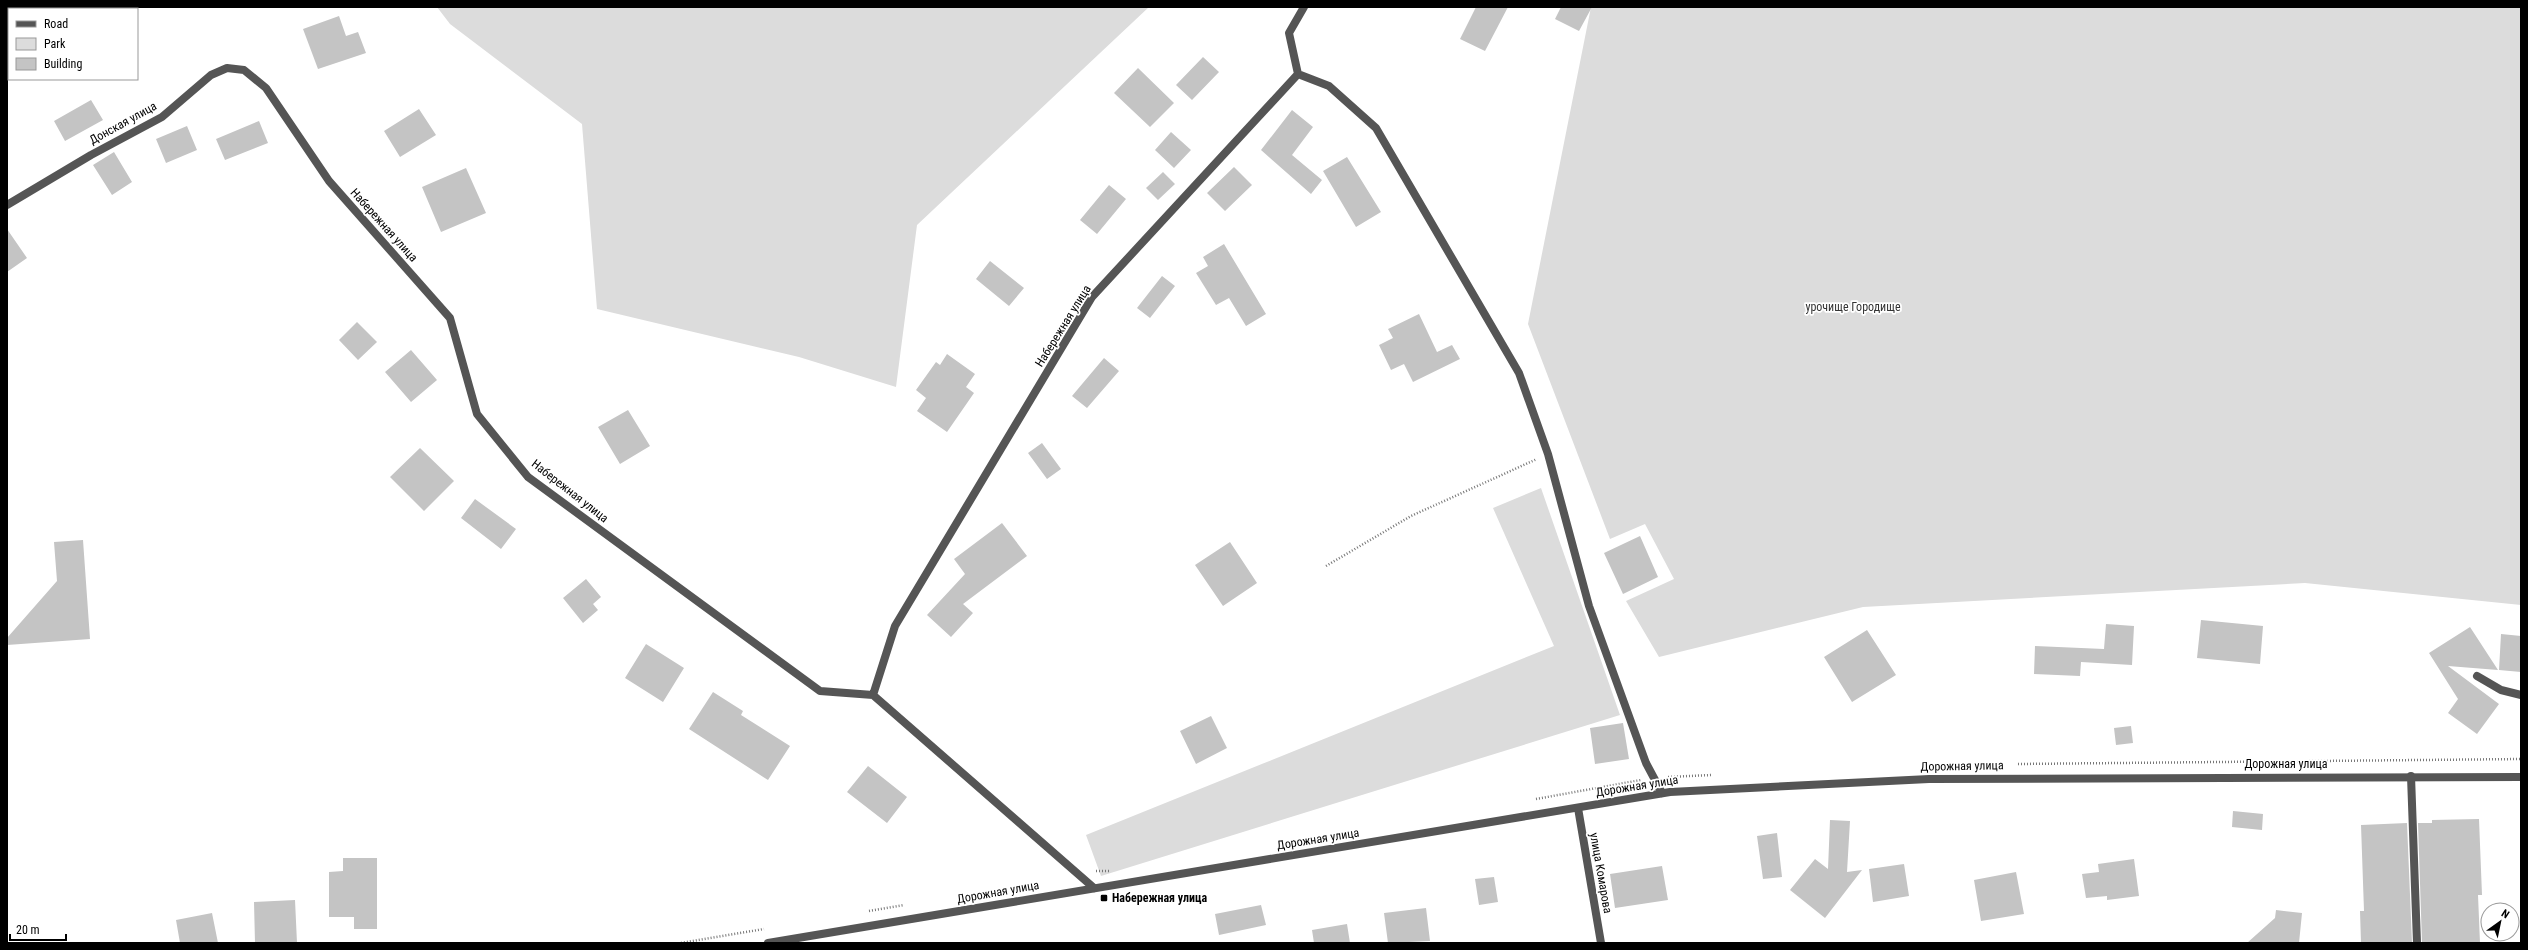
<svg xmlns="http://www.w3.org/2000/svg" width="2528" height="950" viewBox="0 0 2528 950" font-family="'Roboto Condensed',sans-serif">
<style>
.green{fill:#dcdcdc}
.building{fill:#c4c4c4}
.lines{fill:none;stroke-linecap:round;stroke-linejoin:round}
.path{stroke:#777;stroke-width:2.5;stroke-dasharray:1 2;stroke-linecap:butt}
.service{stroke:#555;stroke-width:8}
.minor{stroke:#555;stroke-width:8}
.tertiary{stroke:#555;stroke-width:8}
.poi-dot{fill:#000;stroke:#fff;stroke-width:1.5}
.labels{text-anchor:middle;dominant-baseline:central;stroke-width:3.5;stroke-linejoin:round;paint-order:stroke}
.street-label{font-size:12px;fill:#000;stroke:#fff}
.park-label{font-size:12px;fill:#333;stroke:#fff}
.poi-label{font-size:12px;font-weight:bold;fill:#000;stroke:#fff;text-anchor:start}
</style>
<rect width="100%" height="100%" fill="#fff"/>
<path class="green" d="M437,7H1149L917,225L896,387L799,357L597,309L582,124L450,24Z
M1591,7H2521V605L2305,583L1863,607L1659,657L1626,601L1674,579L1645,524L1610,539L1528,324Z
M1541,488L1620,715L1101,876L1086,835L1554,646L1493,508Z"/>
<path class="building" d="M1476,7H1508L1485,51L1460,39Z
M1561,7H1592L1579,31L1555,19Z
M339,16L346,36L358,32L366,53L318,69L303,29Z
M1203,57L1219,72L1192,100L1176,85Z
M1138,68L1174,103L1150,127L1114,93Z
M91,100L103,120L65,141L54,121Z
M419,109L436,135L400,157L384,131Z
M1292,110L1313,127L1292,155L1322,180L1311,194L1261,150Z
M259,121L268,143L225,160L216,139Z
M187,126L197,150L166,163L156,139Z
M1171,132L1191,150L1174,168L1155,150Z
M114,152L132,182L112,195L93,165Z
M1347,157L1381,212L1356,227L1323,171Z
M1234,167L1252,185L1225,211L1207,193Z
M466,168L486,213L441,232L422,187Z
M1163,172L1175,184L1158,200L1146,188Z
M1109,185L1126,199L1097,234L1080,220Z
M7,229L27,258L7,272Z
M1224,244L1266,314L1246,326L1229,298L1216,305L1196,273L1208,266L1203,257Z
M990,261L1024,288L1009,306L976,279Z
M1162,276L1175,286L1150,318L1137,308Z
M1419,314L1437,352L1452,345L1460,359L1413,382L1404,364L1391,370L1379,345L1393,338L1388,329Z
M357,322L377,342L358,360L339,340Z
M411,350L437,380L411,402L385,372Z
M947,354L975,374L966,387L974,393L947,432L917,411L926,398L916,390L936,362L940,365Z
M1104,358L1119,371L1087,408L1072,396Z
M628,410L650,446L620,464L598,427Z
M1042,443L1061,469L1047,479L1028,453Z
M420,448L454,481L424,511L390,477Z
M475,499L516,529L501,549L461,518Z
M1002,523L1027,556L963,604L973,613L951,637L927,615L965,574L954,559Z
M1640,536L1658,577L1623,594L1604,553Z
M83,540L90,639L7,645V638L57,581L54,542Z
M1230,542L1257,583L1223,606L1195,565Z
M586,579L601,597L593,604L598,610L583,623L563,598Z
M2201,620L2263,626L2260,664L2197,658Z
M2106,624L2134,626L2132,665L2081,662L2080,676L2034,674L2035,646L2104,649Z
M2470,627L2498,670L2448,666L2499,704L2477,734L2448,713L2458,699L2429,653Z
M1867,630L1896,675L1852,702L1824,657Z
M2501,634L2521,636V672L2499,670Z
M646,644L684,668L663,702L625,678Z
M713,692L743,711L741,715L790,746L768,780L689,729Z
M1211,716L1227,748L1196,764L1180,731Z
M1623,723L1629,759L1595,764L1590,728Z
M2131,726L2133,743L2116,745L2114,728Z
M868,766L907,797L887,823L847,792Z
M2233,811L2263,814L2262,830L2232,827Z
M2479,819L2482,895H2478L2480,943H2422L2418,823H2432V820Z
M1830,820L1850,821L1847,872L1862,870L1825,918L1790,890L1815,859L1828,869Z
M2407,823L2412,943H2361L2360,911H2364L2361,825Z
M1777,833L1782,877L1763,879L1757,836Z
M343,858H377V929H354V917H329V872L343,871Z
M2134,859L2139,896L2107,900V896L2086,898L2082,874L2099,872L2098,864Z
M1904,864L1909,896L1873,902L1869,869Z
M1662,866L1668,900L1615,908L1610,874Z
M2016,872L2024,914L1981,921L1974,880Z
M1494,877L1498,902L1479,905L1475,879Z
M295,900L297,943H255L254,902Z
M1261,905L1266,925L1219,935L1215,914Z
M1426,908L1430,941L1388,943L1384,913Z
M2276,910L2302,913L2299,943H2247L2275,918Z
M212,913L218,943H180L176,920Z
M1347,924L1350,943H1314L1312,930Z"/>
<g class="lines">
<path class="path" d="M1326,566L1411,516L1537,459
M2018,764L2521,759
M1668,777L1711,775
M1536,799L1641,780
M1096,871H1109
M869,911L904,905
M681,943L764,929"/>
<path class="service" d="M2477,676L2501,690L2521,695
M2411,776L2417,943"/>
<path class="minor" d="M1298,74L1329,86L1376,128L1519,373L1548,454L1589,606L1646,763L1662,793
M7,205L91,155L162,117L211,75L227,68L244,70L266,88L329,181L450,318L477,414L528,477L820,691L873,695L1094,888
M873,695L895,626L1092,297L1298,74L1289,33L1304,7
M1578,808L1601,943"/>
<path class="tertiary" d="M768,943L1670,792L1929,779L2521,777"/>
</g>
<rect class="poi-dot" x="1100" y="894" width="8" height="8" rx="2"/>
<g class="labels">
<g class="street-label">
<text transform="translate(123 123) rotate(-29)">Донская улица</text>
<text transform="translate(384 225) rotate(48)">Набережная улица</text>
<text transform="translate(1063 326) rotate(-58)">Набережная улица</text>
<text transform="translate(570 491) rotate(38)">Набережная улица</text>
<text x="2286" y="764">Дорожная улица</text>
<text transform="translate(1962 766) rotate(-1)">Дорожная улица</text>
<text transform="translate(1637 786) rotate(-9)">Дорожная улица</text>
<text transform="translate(1318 839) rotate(-9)">Дорожная улица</text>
<text transform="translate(1601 873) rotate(80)">улица Комарова</text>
<text transform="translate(998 892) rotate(-10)">Дорожная улица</text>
</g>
<g class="park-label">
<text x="1853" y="307">урочище Городище</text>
</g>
<g class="poi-label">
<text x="1112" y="898">Набережная улица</text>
</g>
</g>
<rect width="2528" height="950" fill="none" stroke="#000000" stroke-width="16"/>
<rect x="8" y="8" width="130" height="72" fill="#ffffff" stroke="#999999"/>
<rect x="16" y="21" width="20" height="6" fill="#555555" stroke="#999999"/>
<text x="44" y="28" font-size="12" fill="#000000">Road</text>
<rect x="16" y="38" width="20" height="12" fill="#dcdcdc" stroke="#999999"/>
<text x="44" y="48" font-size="12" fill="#000000">Park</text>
<rect x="16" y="58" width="20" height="12" fill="#c4c4c4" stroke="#999999"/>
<text x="44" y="68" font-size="12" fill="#000000">Building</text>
<g transform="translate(2500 922) rotate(33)"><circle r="19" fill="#ffffff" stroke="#999999"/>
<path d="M0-3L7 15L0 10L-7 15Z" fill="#000000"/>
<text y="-6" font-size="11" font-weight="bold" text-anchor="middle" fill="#000000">N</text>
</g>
<path d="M10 934v6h56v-6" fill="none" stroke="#000000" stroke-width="2"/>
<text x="16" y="934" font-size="12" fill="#000000" stroke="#ffffff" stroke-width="3" paint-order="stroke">20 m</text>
</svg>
